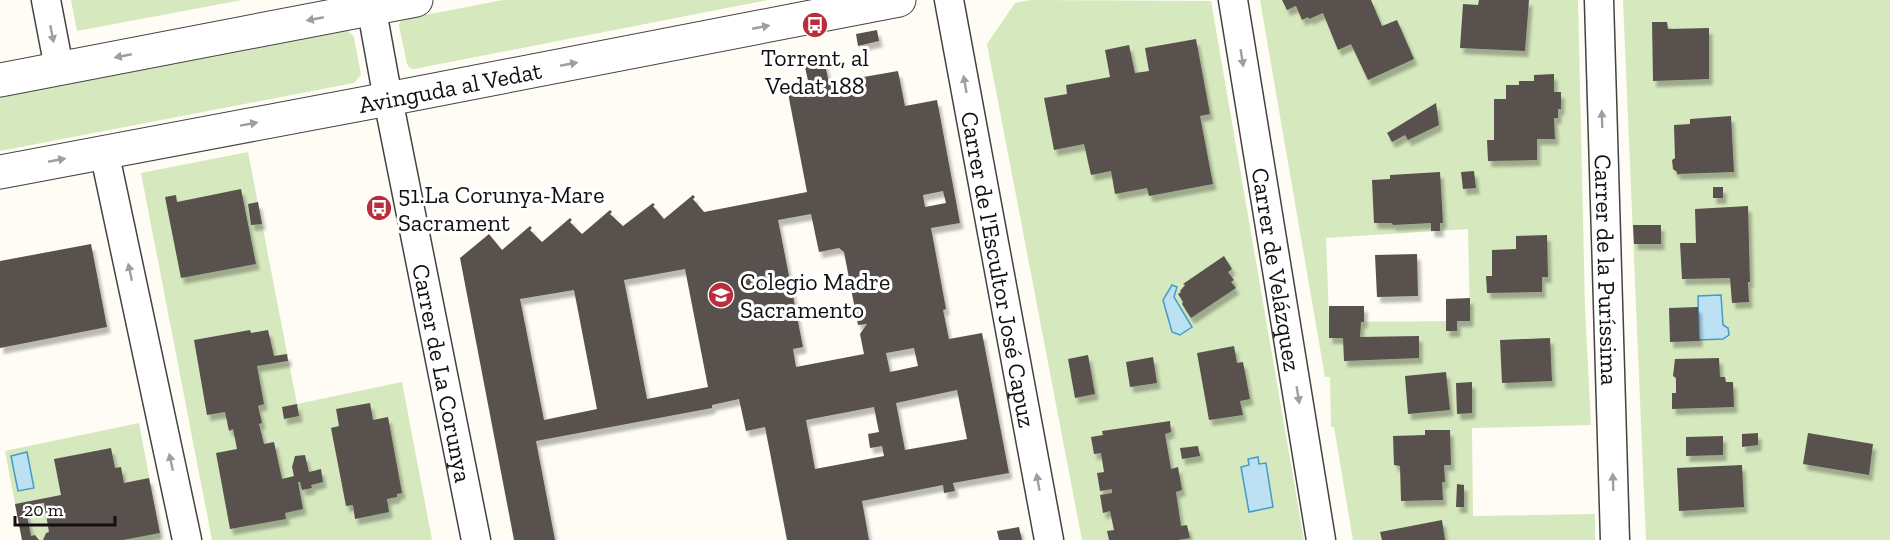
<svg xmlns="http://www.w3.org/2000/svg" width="1890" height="540" viewBox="0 0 1890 540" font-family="'Zilla Slab',serif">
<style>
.green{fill:#d6e8be;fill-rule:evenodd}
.water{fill:#bbe1f3;stroke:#469ac7;stroke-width:1.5}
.building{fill:#59514d;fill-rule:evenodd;filter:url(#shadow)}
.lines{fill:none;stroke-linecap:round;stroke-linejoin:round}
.minor-casing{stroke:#434343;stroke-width:31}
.tertiary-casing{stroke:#434343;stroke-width:35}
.minor{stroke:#fff;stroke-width:28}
.tertiary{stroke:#fff;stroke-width:33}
.oneway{fill:#9f9f9f}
.labels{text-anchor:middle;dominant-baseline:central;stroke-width:6;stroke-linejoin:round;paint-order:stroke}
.poi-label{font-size:24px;fill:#101010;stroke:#fff;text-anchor:start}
.street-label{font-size:24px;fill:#101010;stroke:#fff}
</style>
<defs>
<filter id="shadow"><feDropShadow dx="3.5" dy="6" stdDeviation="1.5" flood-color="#0004"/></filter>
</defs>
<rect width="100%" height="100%" fill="#fefcf4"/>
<path class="green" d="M71,0H242L77,31Z
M503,0H768L414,69L410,68L407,64L399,26L400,22L404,19Z
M1031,0L1211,1L1304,540H1082L987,44L1015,3Z
M1260,0H1578L1585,308L1591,425L1472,428L1473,516L1595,514V540H1353L1334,427H1331L1330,377H1325ZM1468,229L1470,321L1329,322L1326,238Z
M1623,0H1890V540H1646Z
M346,29L354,37L361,75L354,83L0,151V96Z
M248,152L297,404L402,382L432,540H212L141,173Z
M139,423L161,540H22L5,451Z"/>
<path class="water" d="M1172,285L1177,287L1174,297L1192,327L1180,335L1172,332L1163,300Z
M1721,295L1723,325L1728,328L1729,335L1723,339L1699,340L1698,296Z
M27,452L34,488L18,491L11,456Z
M1258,457L1259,464L1266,463L1273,507L1249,512L1241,467L1249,465L1248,459Z"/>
<path class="building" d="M1282,0H1371L1382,26L1397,20L1414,59L1368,80L1351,44L1338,50L1323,13L1309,19L1308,17L1302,20L1296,6L1287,10Z
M1479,0H1529L1525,51L1460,48L1463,4L1478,5Z
M1652,22H1667L1668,29L1709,28V79L1653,81Z
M877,30L879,41L858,46L856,34Z
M1196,39L1210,114L1200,116L1213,184L1149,196L1147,188L1115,194L1111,171L1091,175L1084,144L1054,150L1044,98L1067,94L1066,85L1110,77L1105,50L1129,45L1135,73L1149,71L1145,48Z
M824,60L829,83L898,71L905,106L937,100L960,223L931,228L946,309L943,310L949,339L982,333L1009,473L953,483L955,491L944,493L943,485L862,501L869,540H787L765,427L746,431L739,399L712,405V408L536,441L555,540H514L460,258L489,234L502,250L530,226L532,228L530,230L542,242L570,218L572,220L570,222L582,234L610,210L612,212L610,214L623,226L653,203L655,205L653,206L664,219L693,195L695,197L693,199L704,212L807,192L788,93L810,89L804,63ZM943,191L946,203L925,207L923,195ZM811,214L819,252L839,248L844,252L858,325L867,324L860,334L864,354L796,367L793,349L803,347L778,220ZM685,269L708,387L647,399L624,280ZM574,290L597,409L544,420L520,299ZM914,348L918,366L890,372L886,353ZM957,390L967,439L905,450L896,403ZM874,407L879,432L868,434L870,448L882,446L884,456L815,469L806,420Z
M1554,74V92H1561V109H1558V118H1554L1555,139H1537V160L1488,161L1487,140H1494V99H1506V85H1519V81H1534V75Z
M1436,103L1439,125L1408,140L1405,135L1392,142L1387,133Z
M1731,116L1734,172L1677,174V172L1673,169L1672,160L1675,158L1674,125L1690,124V119Z
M1474,171L1476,188L1463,189L1461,172Z
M1440,172L1443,223H1440V231H1431V223L1393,225L1392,223H1374L1372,180L1390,179V175Z
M1713,187H1723V198H1713Z
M241,189L256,264L181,278L165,197L176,195L177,202Z
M258,202L262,224L251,225L248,204Z
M1748,206L1750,282H1748L1749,302L1732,303L1730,278L1682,279L1680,243H1696L1695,209Z
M1633,225H1661V244H1634Z
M1547,235L1548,277H1542V292L1487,293L1486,276H1492V250L1516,249V236Z
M91,244L107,327L0,348V261Z
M1417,254L1418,296L1377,297L1375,255Z
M1224,256L1232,269L1228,272L1234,280L1231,282L1236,288L1191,318L1182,304L1183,302L1178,294L1181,292L1180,291L1185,285L1183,284Z
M1470,298V321H1457V331H1446V299Z
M1329,306H1364V322H1361L1360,337L1419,336V358L1344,361L1343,338H1329Z
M1698,307L1699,341L1670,342L1669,308Z
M250,330L251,333L268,330L274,356L287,354L288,361L257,366L264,404L258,406L262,423L259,424L264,444L274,442L282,479L294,476L292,467L295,456L305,455L309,472L321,469L323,482L311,485L312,488L302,490L300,482H298L303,509L285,513L286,519L230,529L216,453L237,449L233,429L229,431L225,412L207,415L194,340Z
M1550,338L1552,381L1502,383L1500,340Z
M1234,346L1237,363L1243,362L1250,399L1240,401L1243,415L1209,420L1197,353Z
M1088,355L1095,394L1075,398L1068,359Z
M1153,357L1157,383L1130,387L1126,362Z
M1719,358L1720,377H1725L1726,382H1733L1734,407L1672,409V393H1676V378L1673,376L1675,359Z
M1446,372L1450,410L1408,414L1405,376Z
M1472,382V413L1457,414L1456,383Z
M370,403L373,420L388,417L402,493L397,494V497L387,499L389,512L355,519L353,505L346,506L331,428L339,426L336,409Z
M297,404L299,416L284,419L282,407Z
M1170,421L1171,432L1165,434L1171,469L1178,467L1182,490L1176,492L1181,526L1187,525L1190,538L1178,540H1109L1107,531L1114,530L1110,511L1103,513L1100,495L1112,493V489L1100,491L1097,473L1104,472L1101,453L1094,454L1091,437L1103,435L1102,431Z
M1425,430H1450L1451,465H1444L1445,482H1442L1443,500L1401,501L1400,466L1394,465L1393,436L1425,435Z
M1758,433V445L1742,447V434Z
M1808,433L1873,444L1869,475L1803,464Z
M1723,436V455L1686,456V437Z
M1198,446L1200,456L1182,459L1180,448Z
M111,448L115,468L121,467L124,483L149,478L160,533L123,540H43L46,533L49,532L44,503L25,506L31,536L35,535L39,540H22L15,504L61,495L54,459Z
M1742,465L1744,507L1679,511L1677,468Z
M1457,484L1464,485V507H1456Z
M1442,520L1445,540H1382L1380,532Z
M1019,527L1022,540H999L997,531Z"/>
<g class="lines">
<g class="minor-casing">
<g id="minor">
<path d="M46,0L59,68"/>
<path id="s1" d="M370,0L388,99L476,540"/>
<path id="s2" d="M949,0L1049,540"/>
<path id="s3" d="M1233,0L1321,540"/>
<path id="s4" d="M1599,0L1615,540"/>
<path d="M104,151L187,540"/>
</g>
</g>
<g class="tertiary-casing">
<g id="tertiary">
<path d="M0,80L416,0"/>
<path id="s5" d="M0,172L388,99L899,0"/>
</g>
</g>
<use href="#minor" class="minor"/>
<use href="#tertiary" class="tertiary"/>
</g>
<defs><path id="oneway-solid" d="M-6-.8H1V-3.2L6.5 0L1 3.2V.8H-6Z" transform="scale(1.5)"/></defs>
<g class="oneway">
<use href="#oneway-solid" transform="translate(315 19) rotate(169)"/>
<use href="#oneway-solid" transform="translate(761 27) rotate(-11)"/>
<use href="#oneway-solid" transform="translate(52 34) rotate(79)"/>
<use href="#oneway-solid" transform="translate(123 56) rotate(169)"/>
<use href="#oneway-solid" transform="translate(1242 58) rotate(81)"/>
<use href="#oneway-solid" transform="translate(569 64) rotate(-11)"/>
<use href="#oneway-solid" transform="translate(965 84) rotate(-100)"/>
<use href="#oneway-solid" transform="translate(1602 119) rotate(-92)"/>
<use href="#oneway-solid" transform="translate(249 124) rotate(-10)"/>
<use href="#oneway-solid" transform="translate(57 160) rotate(-11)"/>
<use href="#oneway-solid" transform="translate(130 272) rotate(-102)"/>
<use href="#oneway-solid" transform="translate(1298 395) rotate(81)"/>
<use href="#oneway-solid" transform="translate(171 462) rotate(-102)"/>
<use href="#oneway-solid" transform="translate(1038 482) rotate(-100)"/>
<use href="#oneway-solid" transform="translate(1613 482) rotate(-92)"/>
</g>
<defs>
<g id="bus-disc" transform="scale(1.35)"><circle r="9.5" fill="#ba2e3c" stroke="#fff"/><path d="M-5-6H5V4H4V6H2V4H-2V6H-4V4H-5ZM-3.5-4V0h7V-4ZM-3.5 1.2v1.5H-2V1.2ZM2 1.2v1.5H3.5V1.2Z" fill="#fff"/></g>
<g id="school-disc" transform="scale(1.35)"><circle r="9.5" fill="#ba2e3c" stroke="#fff"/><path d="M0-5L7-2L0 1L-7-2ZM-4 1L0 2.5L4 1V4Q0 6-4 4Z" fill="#fff"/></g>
</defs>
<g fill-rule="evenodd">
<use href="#bus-disc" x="815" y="25"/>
<use href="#bus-disc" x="379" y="208"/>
<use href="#school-disc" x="721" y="295"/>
</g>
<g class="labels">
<g class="poi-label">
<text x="815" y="57" text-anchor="middle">Torrent, al<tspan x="815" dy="28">Vedat 188</tspan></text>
<text x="398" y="194">51.La Corunya-Mare<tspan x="398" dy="28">Sacrament</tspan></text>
<text x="740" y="281">Colegio Madre<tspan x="740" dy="28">Sacramento</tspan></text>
</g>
<g class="street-label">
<text stroke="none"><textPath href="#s5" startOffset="458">Avinguda al Vedat</textPath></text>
<text stroke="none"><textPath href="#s2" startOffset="274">Carrer de l'Escultor José Capuz</textPath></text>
<text stroke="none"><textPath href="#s3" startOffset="273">Carrer de Velázquez</textPath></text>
<text stroke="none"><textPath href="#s4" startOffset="270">Carrer de la Puríssima</textPath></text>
<text stroke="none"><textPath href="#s1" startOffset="380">Carrer de La Corunya</textPath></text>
</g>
</g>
<path d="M15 516v9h100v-9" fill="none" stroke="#101010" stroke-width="3"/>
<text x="24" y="516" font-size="18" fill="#101010" stroke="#ffffff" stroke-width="4.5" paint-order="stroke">20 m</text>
</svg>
